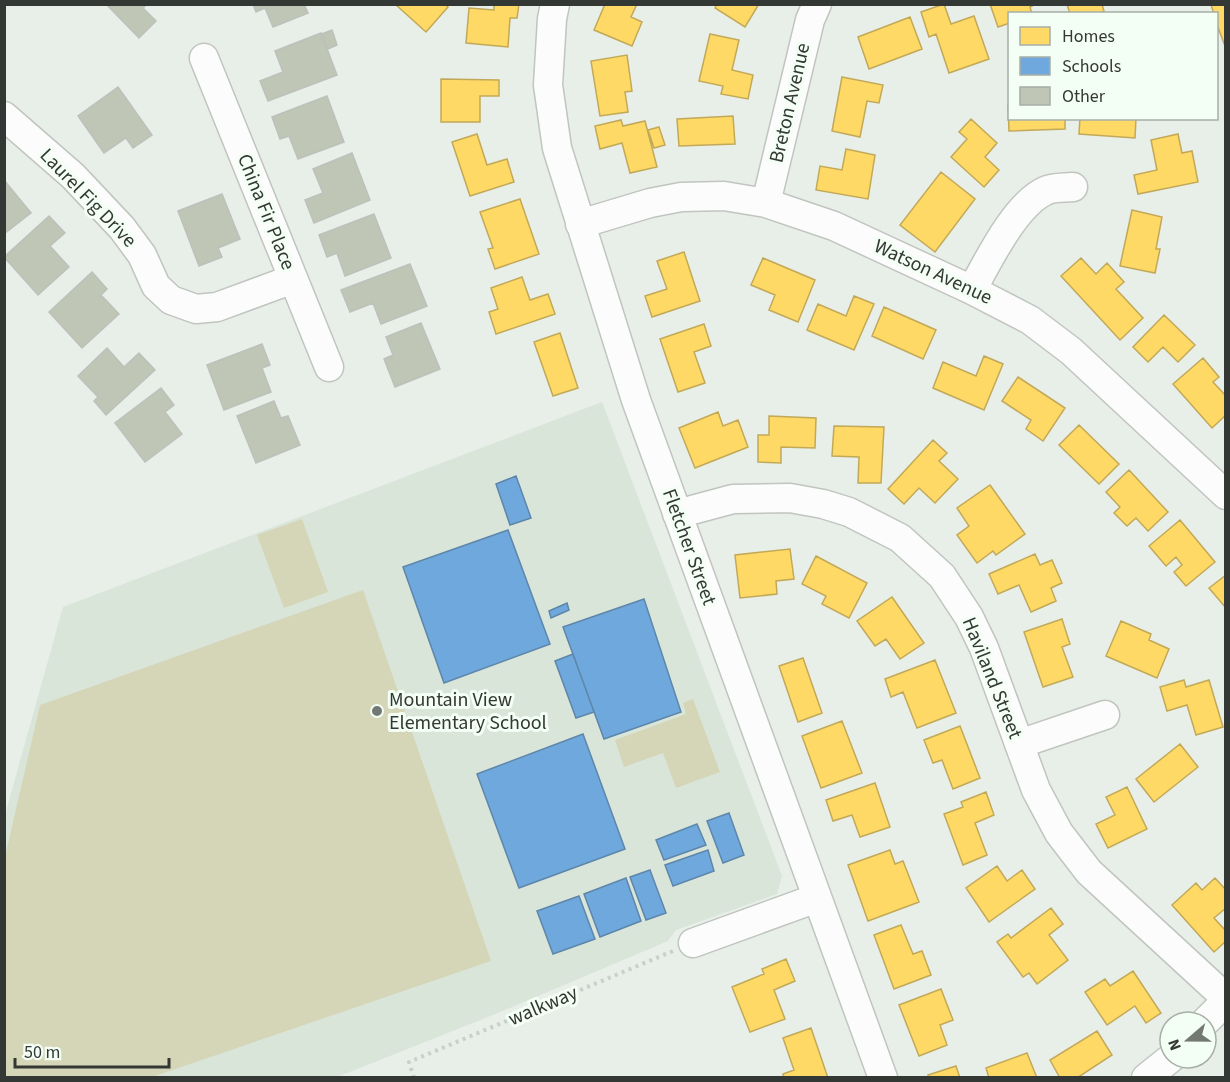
<svg xmlns="http://www.w3.org/2000/svg" width="1230" height="1082" viewBox="0 0 1230 1082" font-family="'Source Sans 3',sans-serif">
<style>
.built{fill:#d9e5d9}
.green{fill:#d5d5b7}
.homes{fill:#ffd966;stroke:#c2a957;stroke-width:1.5}
.schools{fill:#6fa8dc;stroke:#5d86aa;stroke-width:1.5}
.building{fill:#bfc6b5;stroke:#bdc0bb;stroke-width:1.5}
.lines{fill:none;stroke-linecap:round;stroke-linejoin:round}
.minor-casing{stroke:#c0c5c0;stroke-width:31}
.path{stroke:#cbcecb;stroke-width:4;stroke-dasharray:3 4.5;stroke-linecap:butt}
.minor{stroke:#fcfcfc;stroke-width:28}
.poi-dot{fill:#737873;stroke:#f3fef4;stroke-width:2}
.labels{text-anchor:middle;dominant-baseline:central;stroke-width:6;stroke-linejoin:round;paint-order:stroke}
.street-label{font-size:20px;fill:#343834;stroke:#f3fef4}
.poi-label{font-size:20px;fill:#343834;stroke:#f3fef4;text-anchor:start}
</style>
<rect width="100%" height="100%" fill="#e8eee8"/>
<path class="built" d="M602,402L782,876L777,894L676,930L668,941L493,1015L337,1077L5,1078V815L63,607Z"/>
<path class="green" d="M302,519L328,592L284,608L257,535Z
M363,590L491,961L152,1077H5V857L40,705Z
M693,699L720,772L676,788L663,753L624,767L615,740L686,714L683,703Z"/>
<path class="homes" d="M395,4H445L448,7L426,32Z
M494,4H519L517,18H510L508,47L466,43L469,8L494,10Z
M605,4H637L631,17L642,22L632,46L594,30Z
M717,4H759L745,27L715,8Z
M944,4L951,24L974,16L989,59L949,73L936,34L929,37L921,12Z
M990,4H1036L1030,7L1032,14H1010V23L998,27Z
M1067,4H1102L1104,11L1098,14H1070Z
M1213,4H1226L1225,46L1216,22V14H1214L1211,5Z
M910,17L922,49L869,69L858,37Z
M710,34L739,40L732,70L753,75L748,99L721,94L723,86L699,81Z
M627,55L632,91L625,92L628,112L600,116L591,61Z
M842,77L883,85L879,103L867,101L860,137L832,131Z
M441,79L499,80V96H480V122H441Z
M1008,104L1010,118H1065V129L1009,131Z
M733,116L735,144L679,146L677,119Z
M1080,118H1136L1135,138L1079,134Z
M971,119L997,143L985,157L999,170L984,187L951,157L967,139L959,132Z
M621,120L623,126L645,121L657,167L630,173L622,143L600,149L595,126Z
M659,127L665,145L654,148L648,130Z
M477,134L487,165L507,159L514,182L470,196L452,142Z
M1178,134L1182,153L1192,151L1198,182L1138,194L1134,175L1157,170L1151,140Z
M846,149L875,155L868,199L816,190L820,166L842,170Z
M941,172L975,199L935,252L900,225Z
M520,199L539,254L495,269L488,249L493,248L480,212Z
M1132,210L1162,217L1156,249H1160L1155,273L1120,266Z
M684,252L700,301L652,317L645,296L667,289L657,261Z
M763,258L815,280L798,322L769,310L775,295L751,285Z
M1081,258L1096,274L1107,263L1124,282L1116,289L1143,318L1120,340L1061,276Z
M522,277L530,300L548,294L555,314L496,334L489,312L498,309L491,288Z
M854,296L874,304L854,350L807,330L818,304L846,316Z
M884,307L936,330L923,359L872,336Z
M1164,315L1195,345L1178,362L1163,347L1148,362L1133,347Z
M704,324L711,346L694,352L705,383L678,392L660,339Z
M560,333L578,388L553,396L534,342Z
M984,356L1003,364L984,410L933,388L943,362L976,376Z
M1203,358L1219,377L1213,382L1226,396V415L1212,428L1173,384Z
M1018,377L1065,408L1043,441L1026,429L1031,420L1002,401Z
M718,412L723,426L738,420L748,447L695,468L679,428Z
M769,416L816,418L815,448L781,447V463L758,462V435H769Z
M1079,425L1119,464L1099,484L1059,445Z
M834,426L884,427L881,483H858L859,457L832,456Z
M933,440L947,453L939,461L958,479L935,503L919,488L904,504L888,489Z
M1129,470L1168,512L1148,531L1136,518L1127,526L1114,513L1120,507L1106,492Z
M990,485L1025,534L996,555L993,551L977,563L957,535L969,526L957,508Z
M1180,520L1215,562L1186,586L1174,572L1182,565L1176,557L1166,566L1149,546Z
M790,549L794,579L776,581L777,594L740,598L735,555Z
M1035,554L1040,565L1052,560L1062,583L1051,588L1056,601L1031,612L1019,585L998,594L989,574Z
M816,556L867,583L849,618L822,604L826,596L802,584Z
M1226,575V608L1209,588Z
M892,597L924,643L900,659L886,639L875,646L857,621Z
M1062,619L1070,644L1062,647L1073,677L1043,687L1024,632Z
M1121,621L1151,634L1149,640L1169,649L1157,678L1106,656Z
M803,658L822,713L798,722L779,666Z
M935,660L956,713L917,728L903,692L891,697L885,679Z
M1184,680L1186,687L1209,680L1223,727L1196,735L1187,705L1167,711L1160,687Z
M842,721L862,773L821,788L802,736Z
M960,726L980,778L953,789L942,760L933,763L924,740Z
M1180,744L1198,767L1154,802L1136,779Z
M875,783L890,827L860,837L852,815L833,821L826,800Z
M1127,787L1147,829L1108,848L1096,824L1115,815L1106,797Z
M986,792L994,815L975,823L987,855L963,865L944,814L963,807L961,802Z
M890,850L895,864L903,861L919,902L868,921L848,865Z
M997,866L1007,881L1022,870L1035,889L989,922L966,888Z
M1215,878L1226,890V908L1214,918L1226,931V941L1214,952L1172,905L1196,883L1202,890Z
M1051,908L1063,924L1049,935L1068,960L1037,984L1029,973L1023,977L997,942L1008,934L1011,938Z
M901,925L913,954L922,951L931,975L894,989L874,935Z
M786,959L795,981L774,990L785,1019L750,1032L732,987L764,974L762,969Z
M1133,971L1161,1013L1146,1023L1135,1006L1107,1025L1085,992L1105,979L1110,986Z
M941,989L953,1020L940,1025L947,1045L919,1056L899,1005Z
M811,1028L828,1078H784L783,1074L794,1070L783,1038Z
M1097,1031L1112,1055L1077,1078H1060L1050,1060Z
M1027,1053L1037,1078H989L986,1068Z
M956,1066L960,1078H929L928,1075Z"/>
<path class="schools" d="M516,476L531,518L510,525L496,484Z
M508,530L550,644L444,683L403,567Z
M644,599L681,712L604,739L563,627Z
M567,603L569,610L551,618L549,611Z
M573,654L594,712L576,718L555,661Z
M583,734L625,849L519,888L477,774Z
M729,813L744,855L723,863L707,821Z
M697,824L706,845L664,860L656,840Z
M708,850L714,871L673,886L665,865Z
M650,870L666,913L646,920L630,877Z
M626,878L641,921L600,937L584,894Z
M579,896L595,939L553,954L537,911Z"/>
<path class="building" d="M106,4H147L143,8L156,21L139,38Z
M253,4H304L308,13L273,27L265,8L256,12Z
M332,30L337,45L328,49L322,34Z
M321,33L337,75L268,101L260,81L283,72L275,51Z
M118,87L152,135L133,148L126,138L104,153L78,116Z
M327,96L344,142L298,159L289,136L280,139L272,117Z
M352,153L370,200L314,223L305,200L323,193L313,169Z
M4,180L31,213L4,234Z
M222,194L240,239L218,248L222,257L199,266L178,211Z
M374,214L391,258L345,276L337,253L327,257L319,235Z
M49,216L65,233L50,246L69,267L38,295L4,257Z
M410,264L427,306L381,324L373,303L350,312L341,290Z
M92,272L107,289L101,295L119,314L82,348L49,312Z
M421,323L440,369L395,387L384,359L393,355L386,337Z
M262,344L270,365L262,368L271,392L224,410L207,365Z
M107,348L124,367L139,353L155,370L106,415L94,401L98,397L78,376Z
M161,388L174,405L165,412L182,434L145,462L115,423Z
M274,401L281,418L288,416L300,445L256,463L237,416Z"/>
<g class="lines">
<g class="minor-casing">
<path id="minor" d="M555,4L552,19L548,85L557,148L636,400L883,1078
M204,58L329,367
M4,116L73,176L122,228L142,255L156,286L171,300L196,309L217,307L293,279
M766,203L810,20L817,4
M580,224L650,203L681,197L724,196L766,203L834,226L972,290L1030,320L1071,351L1226,495
M972,290C988,261 1015,205 1045,191C1052,187 1064,188 1073,187
M677,514L733,499L790,498L823,504L849,512L900,538L942,576L969,617L984,648L1036,790L1059,833L1089,872L1226,998
M1019,744L1105,715
M693,943L817,898
M1205,1022L1226,1001
M1146,1078L1171,1058"/>
</g>
<path class="path" d="M414,1078L409,1062L673,951"/>
<use href="#minor" class="minor"/>
</g>
<circle class="poi-dot" cx="377" cy="711" r="6"/>
<g class="labels">
<g class="street-label">
<text transform="translate(790 103) rotate(-77)">Breton Avenue</text>
<text transform="translate(88 198) rotate(46)">Laurel Fig Drive</text>
<text transform="translate(266 212) rotate(68)">China Fir Place</text>
<text transform="translate(933 272) rotate(25)">Watson Avenue</text>
<text transform="translate(689 547) rotate(70)">Fletcher Street</text>
<text transform="translate(992 678) rotate(68)">Haviland Street</text>
<text transform="translate(543 1006) rotate(-23)">walkway</text>
</g>
<g class="poi-label">
<text x="389" y="700">Mountain View<tspan x="389" dy="23">Elementary School</tspan></text>
</g>
</g>
<rect width="1230" height="1082" fill="none" stroke="#343834" stroke-width="12"/>
<rect x="1008" y="12" width="210" height="108" fill="#f3fef4" stroke="#a7afa7" stroke-width="1.5"/>
<rect x="1020" y="27" width="30" height="18" fill="#ffd966" stroke="#a7afa7" stroke-width="1.5"/>
<text x="1062" y="42" font-size="18" fill="#343834">Homes</text>
<rect x="1020" y="57" width="30" height="18" fill="#6fa8dc" stroke="#a7afa7" stroke-width="1.5"/>
<text x="1062" y="72" font-size="18" fill="#343834">Schools</text>
<rect x="1020" y="87" width="30" height="18" fill="#bfc6b5" stroke="#a7afa7" stroke-width="1.5"/>
<text x="1062" y="102" font-size="18" fill="#343834">Other</text>
<g transform="translate(1188 1040) rotate(250)"><circle r="28" fill="#f3fef4" stroke="#a7afa7" stroke-width="1.5"/>
<path d="M0-4.5L10 22L0 15L-10 22Z" fill="#737873"/>
<text y="-9" font-size="16" font-weight="bold" text-anchor="middle" fill="#343834">N</text>
</g>
<path d="M15 1058v9h154v-9" fill="none" stroke="#343834" stroke-width="3"/>
<text x="24" y="1058" font-size="18" fill="#343834" stroke="#f3fef4" stroke-width="4.5" paint-order="stroke">50 m</text>
</svg>
